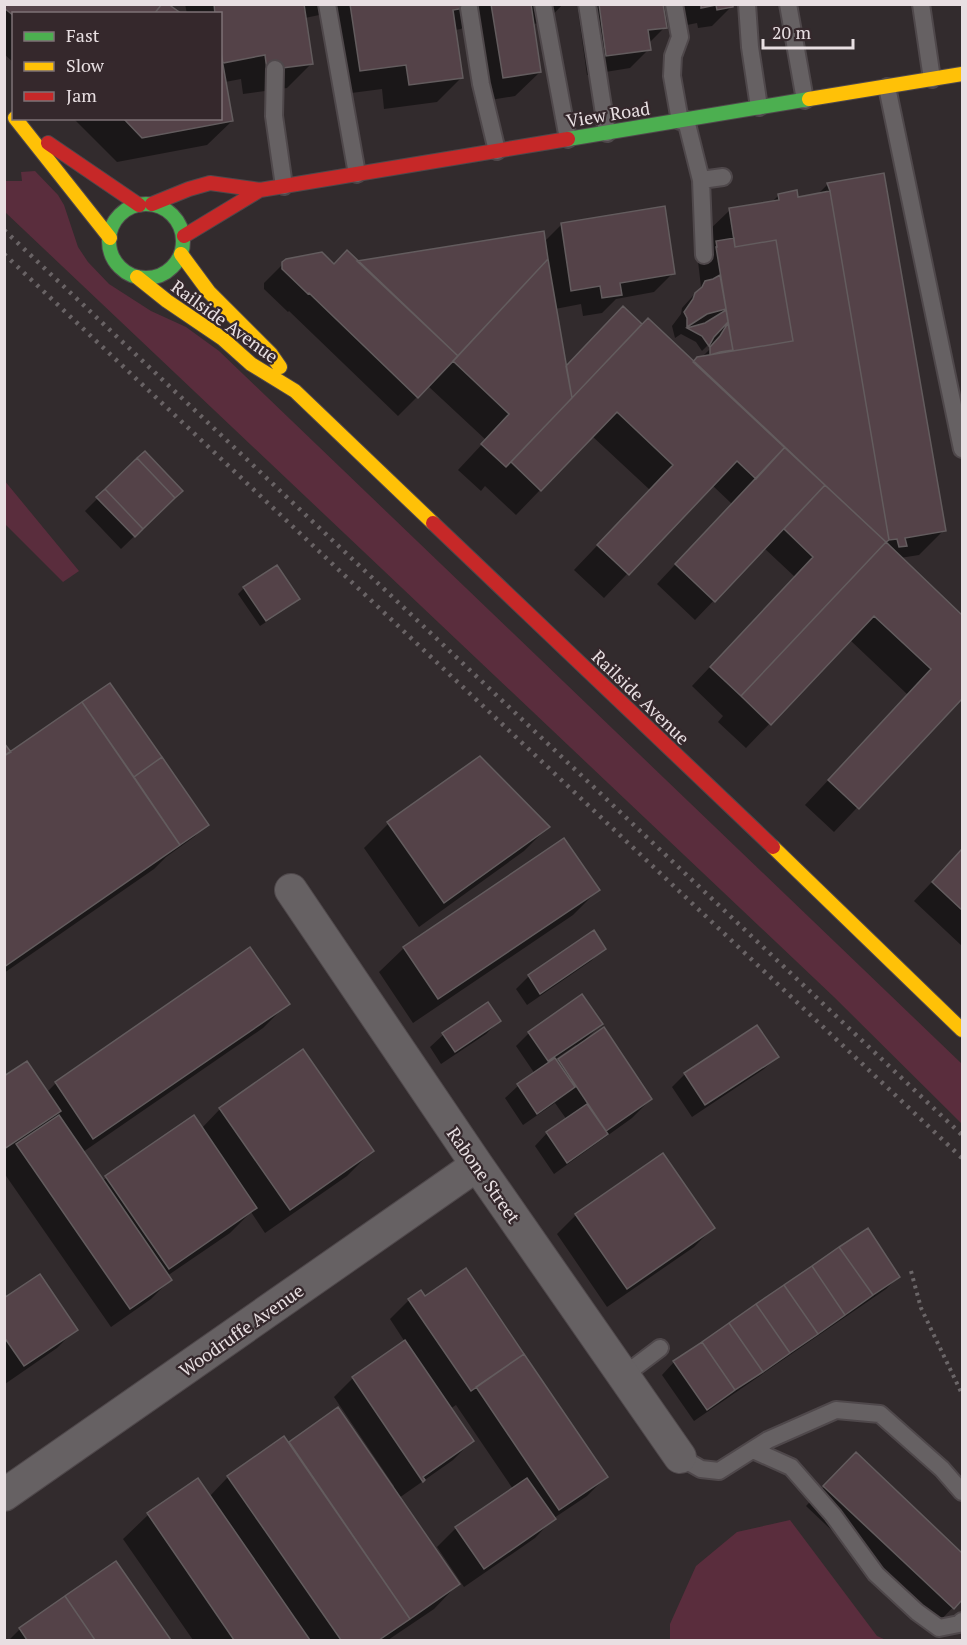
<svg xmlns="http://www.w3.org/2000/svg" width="967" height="1645" viewBox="0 0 967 1645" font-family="'PT Serif',serif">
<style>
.green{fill:#5a2d3d}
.shadow{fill:#0007;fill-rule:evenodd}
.building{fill:#544248;stroke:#635c5e;stroke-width:1.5}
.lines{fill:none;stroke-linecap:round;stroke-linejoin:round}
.lane-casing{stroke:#4f484b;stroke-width:20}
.street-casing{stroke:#4f484b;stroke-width:34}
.fast-casing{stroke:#4f484b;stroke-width:16}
.slow-casing{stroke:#4f484b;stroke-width:16}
.jam-casing{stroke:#4f484b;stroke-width:16}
.path{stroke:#6b6668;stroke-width:4;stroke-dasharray:3 4.5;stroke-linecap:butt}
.lane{stroke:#666163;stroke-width:16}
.street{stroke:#666163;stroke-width:32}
.fast{stroke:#4caf50;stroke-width:14}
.slow{stroke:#ffc107;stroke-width:14}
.jam{stroke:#c62828;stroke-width:14}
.rail{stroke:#696365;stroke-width:4.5;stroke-dasharray:3 6;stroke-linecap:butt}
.labels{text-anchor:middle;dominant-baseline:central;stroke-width:4.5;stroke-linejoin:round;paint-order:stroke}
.street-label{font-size:18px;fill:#e8dfe2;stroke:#35282c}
</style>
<rect width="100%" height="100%" fill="#322b2d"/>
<path class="green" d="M35,171L58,195L64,205L78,247L88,262L109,284L151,311L186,327L219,351L962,1064V1124L834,997L5,212L4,181H22L21,172Z
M4,480L79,571L63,582L5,524Z
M790,1520L877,1636L886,1640H670V1624L696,1566L737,1532Z"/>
<path class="shadow" d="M4,4L14,14V63L4,54Z
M185,4H563L546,22L533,24L540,72L515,96L478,102L466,24L461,29L455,30L462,77L437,102L384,109L382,89L336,95L324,14L305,18L312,63L287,88L243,94L241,79L225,82L232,121L207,145L117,162L73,118H220V14H187Z
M577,4H662L665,27L648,44L649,49L630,68L587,75Z
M679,4H731L732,6L712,26L698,28L697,23L682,26Z
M828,184L944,530L919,555L900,558L962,617V697L834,832L805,805L908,695L850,640L746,748L718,722L723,716L692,686L795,577L764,548L695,620L657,584L732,504L712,485L604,598L574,570L650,490L592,436L516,515L485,486L481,491L458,470L486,440L428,386L398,416L289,311L288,312L264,289V283L283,264L334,266L544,242L561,225L663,208L673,273L654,292L616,299L602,313L583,316L581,304L555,309L565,368L623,308L642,326L693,363L704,358V355L711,348L710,343L702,351L696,342L681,334L675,338L672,326L681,314L682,308L701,287L698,261L708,251L705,234L730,210L771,203L779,195L797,199L817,195Z
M106,490L181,491L121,549L85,511Z
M244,588L298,599L292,605L260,626L238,594Z
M110,685L207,824L194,837L166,857L154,869L4,973V756L5,757Z
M480,758L548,827L524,851L419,927L364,848L388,824Z
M962,850V946L914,901Z
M598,890L573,915L413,1023L379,972L404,948Z
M593,932L604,948L591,961L527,1005L516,989L529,976Z
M288,1003L263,1028L83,1152L102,1181L193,1118L201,1129L220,1109L372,1151L347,1176L265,1233L251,1212L230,1233L167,1276L170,1280L151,1299L111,1327L4,1173V1078L46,1093L56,1083Z
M488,1004L499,1021L486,1034L441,1064L430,1047L443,1035Z
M601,1024L584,1041L651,1099L632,1118L554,1174L535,1146L547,1133L567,1120L555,1103L523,1125L505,1098L518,1086L535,1074L516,1046L529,1033ZM576,1045L578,1047L556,1063L554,1060Z
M777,1057L764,1069L692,1117L672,1087L685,1074Z
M576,1215L713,1228L694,1247L607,1307L557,1234Z
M899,1276L886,1289L694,1421L662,1375L674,1362Z
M4,1300L76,1329L57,1348L5,1384Z
M409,1300L606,1477L587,1496L554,1518L535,1538L464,1587L437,1547L456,1528L513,1489L456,1405L450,1409L472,1441L453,1460L399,1498L458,1584L434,1609L388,1640H193L123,1539L148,1515L198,1481L209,1497L228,1477L288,1444L338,1410L392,1488L394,1486L334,1397L353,1378L405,1342L390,1319Z
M856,1454L962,1555V1598L934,1627L806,1506Z
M116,1563L169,1640H9L20,1629Z"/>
<path class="building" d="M4,4H162L154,14H14V16L4,8Z
M162,4H168L182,14H154Z
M214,4H304L313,64L267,70L265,55L223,63L220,48V14H215Z
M350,4H487L453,10L463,78L409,85L406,65L360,71Z
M491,4H531L541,72L503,78Z
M599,4H663L667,28L648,30L651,50L606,56Z
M701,4H733V7L717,10L716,5L701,8Z
M220,48L233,121L142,138L123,118H220Z
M884,173L946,531L905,538L907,546L899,547L897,539L889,540L830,191L827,183Z
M797,190L798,197L830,191L889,540L886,542L693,362L697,357L793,341L776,240L735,247L729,208L779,200L778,194Z
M665,206L675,274L620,283L622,295L602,298L600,286L571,291L561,223Z
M544,231L548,259L458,356L357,261Z
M734,238L735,247L776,240L793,341L733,351L716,247H717L716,241Z
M347,250L458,356L418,398L309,293L308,294L282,269V262L286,259L322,252L334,264Z
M548,259L572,398L506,467L481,444L509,414L453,361Z
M720,275L726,309L707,314L687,327V318L684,312L693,299L695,293L702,287L705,281L713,279Z
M623,306L642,324L572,398L566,366Z
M726,310L728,322L714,337L709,346L702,336L687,328L705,323Z
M648,318L785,447L756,479L737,461L629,575L597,545L673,465L617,412L541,491L511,462Z
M728,323L733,350L720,352L710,355V347L720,336Z
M785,447L825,485L715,602L675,564Z
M145,451L183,491L175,498L137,458Z
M137,458L175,498L143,529L105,489Z
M825,485L886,542L741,696L710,667L813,557L784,529Z
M105,489L143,529L135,537L96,497Z
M886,542L962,615V699L859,809L828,780L931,669L874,616L771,725L741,696Z
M277,565L300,599L266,621L243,587Z
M110,683L162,757L134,777L82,702Z
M82,702L180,845L4,967V756Z
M4,743L11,752L4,756Z
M480,756L550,827L444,903L387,822Z
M162,757L209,825L180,845L134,777Z
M564,838L600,890L438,999L403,947Z
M962,849V910L932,882Z
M594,930L606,949L540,994L528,975Z
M250,947L290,1004L93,1139L55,1082Z
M582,994L603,1024L548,1061L528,1032Z
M488,1002L501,1021L455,1052L442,1033Z
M757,1025L779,1057L705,1105L684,1073Z
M604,1027L652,1099L606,1131L558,1059Z
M303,1049L374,1151L290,1210L219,1108Z
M555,1058L575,1087L537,1114L517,1084Z
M27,1061L61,1111L4,1149V1076Z
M587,1104L608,1134L567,1163L546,1132Z
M59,1115L172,1280L130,1309L16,1144Z
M194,1115L257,1208L169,1269L105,1176Z
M663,1153L715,1228L627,1289L575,1214Z
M868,1228L900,1277L873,1295L839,1247Z
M839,1247L873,1295L845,1315L812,1266Z
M812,1266L845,1315L818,1334L784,1285Z
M466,1268L524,1354L471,1391L408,1299L421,1290L425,1296Z
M40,1274L78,1330L24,1366L4,1337V1298Z
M784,1285L818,1334L790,1353L756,1304Z
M756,1304L790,1353L763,1372L729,1323Z
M729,1323L763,1372L735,1390L702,1342Z
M405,1340L474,1441L423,1477L425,1480L423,1482L352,1377Z
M702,1342L735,1390L707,1410L673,1361Z
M524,1354L608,1477L559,1510L476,1387Z
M338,1407L460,1584L410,1619L289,1442Z
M284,1436L410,1619L379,1640H341L227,1476Z
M856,1452L962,1553V1600L954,1609L823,1486Z
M198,1478L310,1640H234L147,1513Z
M527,1478L556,1519L484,1569L455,1527Z
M116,1561L171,1640H95L65,1596Z
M65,1596L95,1640H27L19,1628Z"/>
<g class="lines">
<g class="lane-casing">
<path id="lane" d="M327,4L357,174
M543,4L568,139
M587,4L607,133
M674,4L680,37L673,56L672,76L680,121
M747,4L750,47L759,107
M788,4L805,100
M921,4L932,79
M469,8L481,84L497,151
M275,69L274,116L284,186
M887,87L962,449
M686,120L701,180L723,177
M701,180L704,255
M623,1376L660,1348
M753,1450L791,1467L833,1515L876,1574L917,1612L939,1628L959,1624L962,1621
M680,1457L701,1469L719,1471L768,1440L836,1410L880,1414L942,1469L962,1492"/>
</g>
<g class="street-casing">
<path id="street" d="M291,890L477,1165L680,1457
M4,1495L477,1165"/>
</g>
<g class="fast-casing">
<path id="fast" d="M568,139L809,99
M109 241a37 37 0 1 1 74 0a37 37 0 1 1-74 0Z"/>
</g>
<g class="slow-casing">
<path id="slow" d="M809,99L962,74
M15,118L110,238
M181,254L209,292L271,354L280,367
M137,277L167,301L223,339L251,364L295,391L433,523
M773,847L962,1030"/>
</g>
<g class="jam-casing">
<path id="jam" d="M48,143L139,205
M152,204L189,189L210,183L260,190L568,139
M184,236L260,190
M433,523L773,847"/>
</g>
<path class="path" d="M911,1271L921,1308L962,1394"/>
<use href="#lane" class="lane"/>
<use href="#street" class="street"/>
<use href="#fast" class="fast"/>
<use href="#slow" class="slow"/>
<use href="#jam" class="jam"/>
<path class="rail" d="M4,230L962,1135
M4,254L962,1158"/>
</g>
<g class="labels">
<g class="street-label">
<text transform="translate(608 114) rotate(-9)">View Road</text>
<text transform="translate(225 321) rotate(36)">Railside Avenue</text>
<text transform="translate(641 697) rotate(44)">Railside Avenue</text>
<text transform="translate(484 1175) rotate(55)">Rabone Street</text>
<text transform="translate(241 1330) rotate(-35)">Woodruffe Avenue</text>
</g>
</g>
<rect width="967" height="1645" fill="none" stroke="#e8dfe2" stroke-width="12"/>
<rect x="12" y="12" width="210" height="108" fill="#35282c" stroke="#7d7175" stroke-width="1.5"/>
<rect x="24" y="32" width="30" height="9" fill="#4caf50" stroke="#7d7175" stroke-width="1.5"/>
<text x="66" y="42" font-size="18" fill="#e8dfe2">Fast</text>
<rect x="24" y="62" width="30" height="9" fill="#ffc107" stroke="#7d7175" stroke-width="1.5"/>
<text x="66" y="72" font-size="18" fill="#e8dfe2">Slow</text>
<rect x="24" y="92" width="30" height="9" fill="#c62828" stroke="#7d7175" stroke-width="1.5"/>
<text x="66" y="102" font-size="18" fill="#e8dfe2">Jam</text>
<path d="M763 39v9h90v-9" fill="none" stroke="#e8dfe2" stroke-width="3"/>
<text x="772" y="39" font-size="18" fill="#e8dfe2" stroke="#35282c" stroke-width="4.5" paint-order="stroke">20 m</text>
</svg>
